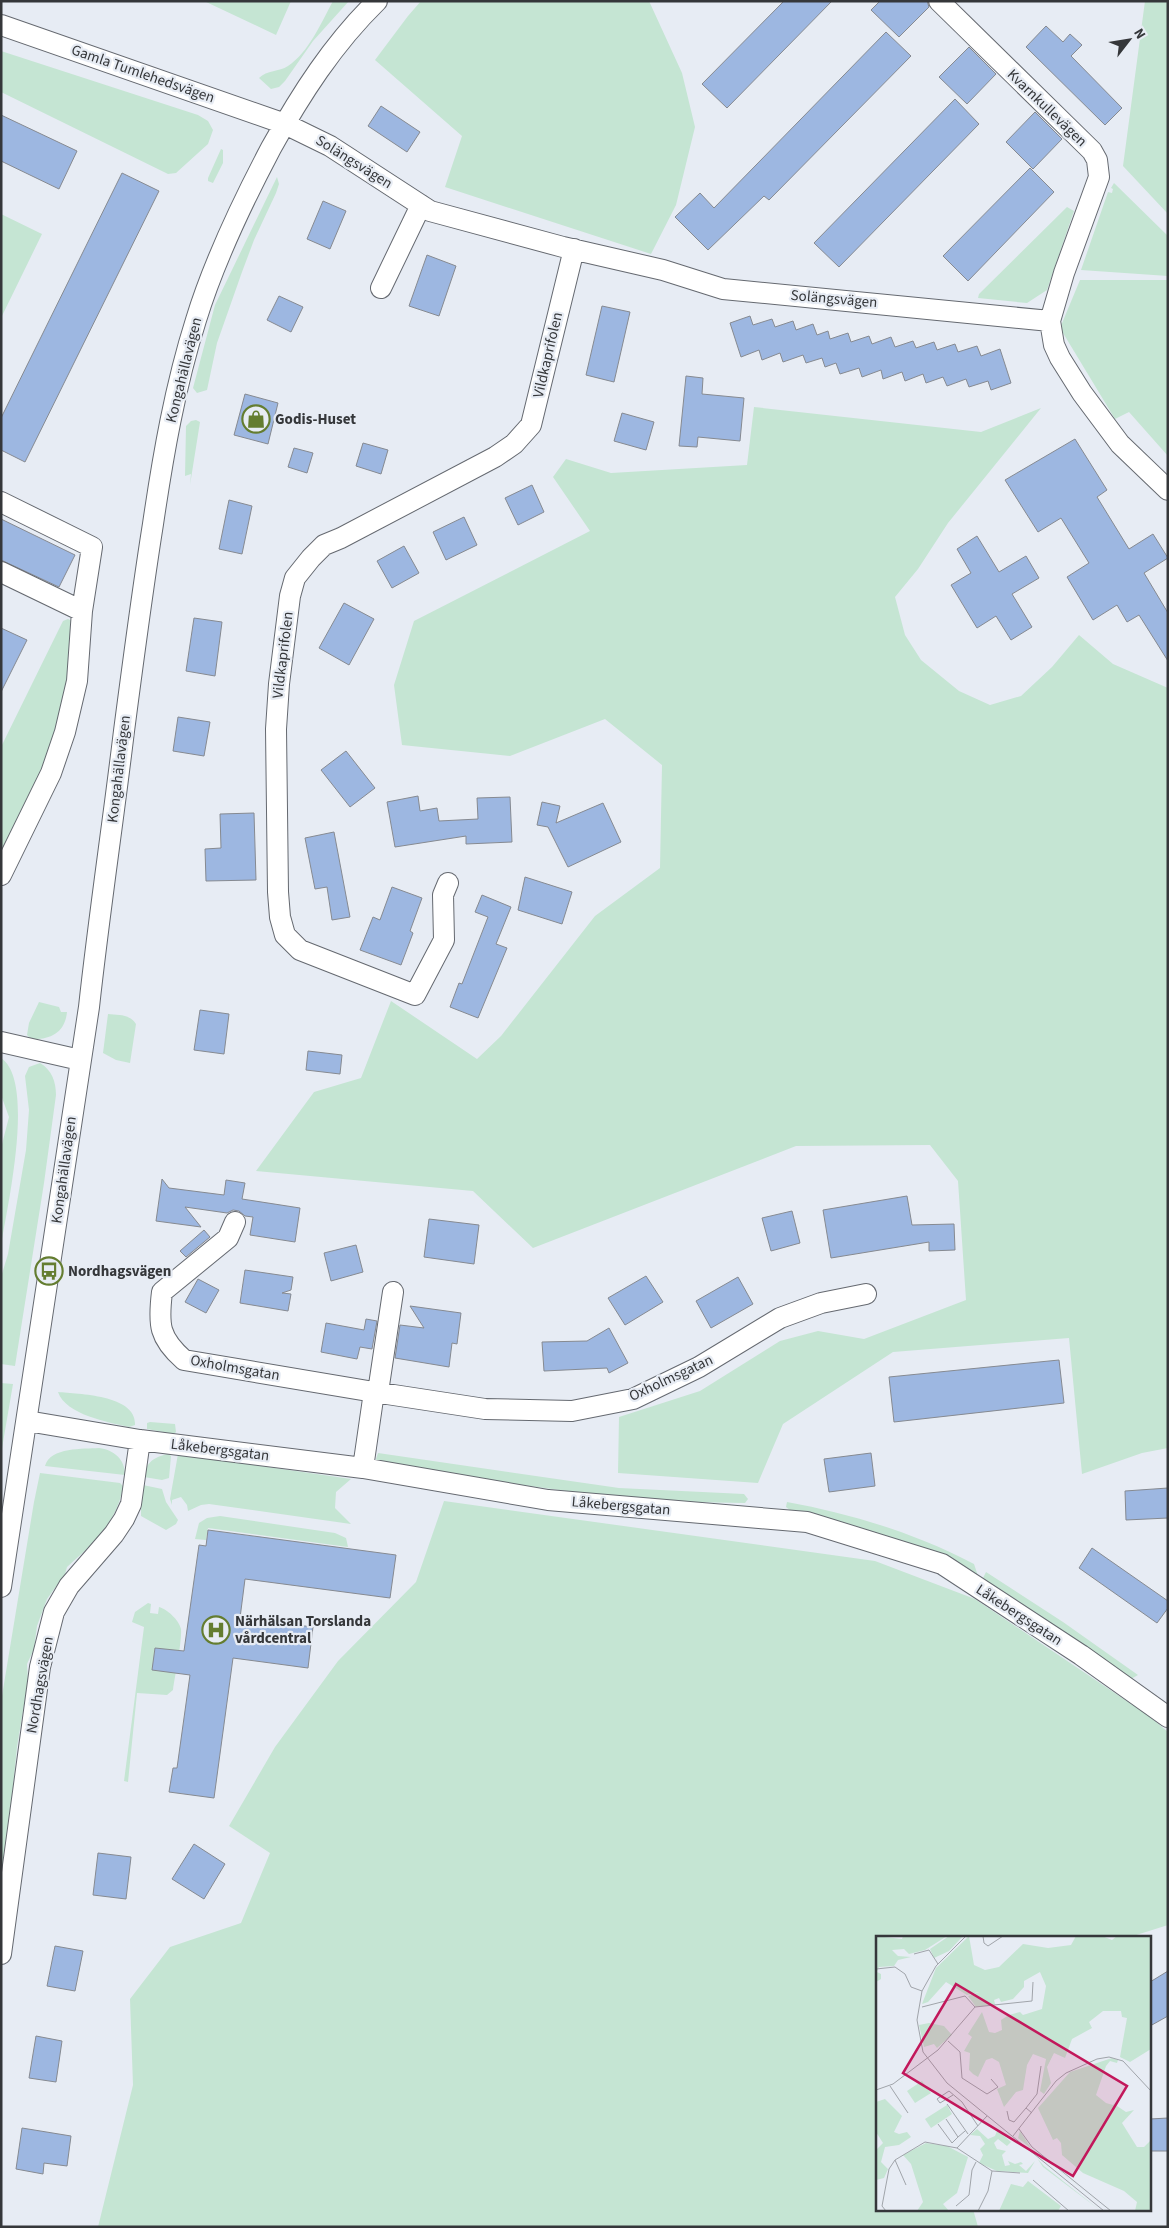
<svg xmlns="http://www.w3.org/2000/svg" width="1169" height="2228" viewBox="0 0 1169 2228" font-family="'Source Sans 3',sans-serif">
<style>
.green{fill:#c5e5d3}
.building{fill:#9db7e1;stroke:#868a91}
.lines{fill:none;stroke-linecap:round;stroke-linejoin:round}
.minor-casing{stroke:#656970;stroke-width:22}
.minor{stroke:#fff;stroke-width:20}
.labels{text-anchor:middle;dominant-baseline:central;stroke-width:4.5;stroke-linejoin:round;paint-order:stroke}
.street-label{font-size:15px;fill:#35373a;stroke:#e7ecf4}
.poi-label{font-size:15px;font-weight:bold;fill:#35373a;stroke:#e7ecf4;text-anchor:start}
.inset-road{fill:none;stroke:#a0a4aa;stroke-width:1}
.view{fill:#c2185b;fill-opacity:0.15;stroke:#c2185b;stroke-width:2.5}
.inset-edge{fill:none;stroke:#35373a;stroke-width:2.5}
</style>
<rect width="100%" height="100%" fill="#e7ecf4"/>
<path class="green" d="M204,1H291L276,35Z
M333,1H349L313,41L285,81L279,87L271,89L259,78C267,70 279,72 288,66C309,52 321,23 333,1Z
M421,1H649L682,73L695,127L676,205L651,254L445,187L462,136L375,60L408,16Z
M1145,1H1168V214L1123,166Z
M1,51L198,115L208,121L213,130L208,144L176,173L168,174L1,92Z
M221,149L223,150V163L213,183L208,181V178Z
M277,177L279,184L276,193L254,240L242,272L217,343L207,390L197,393L193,388L215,305Z
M1114,183L1168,236V276L1081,270L1108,192L1112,193L1113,189L1111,188Z
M1067,207L1074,211L1047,290L1027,303L978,298L979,294Z
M1,214L42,234L1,318Z
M1080,280H1168V456L1129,412L1115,419L1060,328Z
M754,407L981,432L1041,408L948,523L918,569L895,597L905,635L921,660L959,691L990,705L1021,696L1052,667L1079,635L1113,664L1168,688V1448L1142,1453L1082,1474L1069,1338L893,1352L783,1424L758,1483L618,1473L619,1417L700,1391L780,1341L818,1331L864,1339L966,1300L958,1181L930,1145L796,1146L533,1248L473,1191L256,1171L314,1092L361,1078L391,1001L477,1059L501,1036L595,916L660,868L662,765L605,719L510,756L402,745L394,685L414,621L590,531L553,477L566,459L611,473L747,465Z
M196,420L200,422L190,485L191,474L185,476L186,426L191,421Z
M68,619L72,621C70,664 65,715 48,755C35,789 17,822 1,856V747L59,629L63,621Z
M39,1002L59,1007L61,1012H67C65,1033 50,1040 31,1039L27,1035L29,1023Z
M108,1014C118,1015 130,1014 136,1024L130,1063L116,1060L103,1053Z
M1,1058C36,1081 7,1208 1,1245V1148L9,1117L1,1095Z
M40,1063C52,1070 56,1082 56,1095L44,1183L15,1366L1,1364V1277L8,1254L26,1150L29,1110L25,1076L29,1067Z
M1,1383L13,1384L1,1454Z
M58,1392C79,1394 137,1395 135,1425L129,1427C108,1422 66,1415 58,1392Z
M150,1422L175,1424L176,1432L174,1434L147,1429V1423Z
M99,1448C114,1450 125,1459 125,1475L45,1466C50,1447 84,1449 99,1448Z
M378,1453L619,1488L744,1494L748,1499L745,1503C622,1503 499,1482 378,1463L376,1459Z
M168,1454L171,1456L169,1478L162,1480L144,1477C146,1462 154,1457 168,1454Z
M178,1454L351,1479L336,1492L335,1508L351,1524L209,1504L201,1505L188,1511L187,1505L181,1497L172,1500V1505L170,1499Z
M40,1473L120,1483L123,1486C118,1521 92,1545 67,1567L65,1574L47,1599L37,1626L34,1649L27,1664L28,1681L17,1747L1,1908V1702L34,1502Z
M143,1485L162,1489L166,1502L178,1520L176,1524L166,1530L141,1516V1494Z
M444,1501L875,1561L975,1599L1149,1716L1168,1732V1925L1130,1937H878V2209H973L978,2227H98L133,2085L130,1999L170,1947L241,1923L270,1853L229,1826L275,1747L338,1661L416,1582Z
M787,1502C852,1514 915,1533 974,1564L978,1576L906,1543L864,1529L791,1511L786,1507Z
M220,1516L335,1533L346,1538L348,1547L208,1528L206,1540L195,1539L199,1523L207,1518Z
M986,1572L1063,1622L1138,1675L1131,1679L1127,1678L1014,1598L982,1580Z
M148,1603L151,1604L150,1613L158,1614L159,1607C167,1609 179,1620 181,1629C182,1642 175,1675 173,1690L167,1695L137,1693L128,1782L124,1781L144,1627L132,1622L135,1612Z"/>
<path class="building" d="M784,1H832L727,108L702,84Z
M880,1H927L929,7L899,37L871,10Z
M1046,26L1063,42L1070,34L1082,45L1071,56L1122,108L1105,125L1026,47Z
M886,32L911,56L769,200L764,196L708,250L675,217L700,193L714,208Z
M969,47L996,74L967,104L939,77Z
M955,99L979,124L839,267L814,243Z
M381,106L420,132L407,152L368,126Z
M1035,112L1062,139L1033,169L1006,142Z
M1,115L77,151L59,189L1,161Z
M1030,168L1054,192L968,281L943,256Z
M122,173L159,191L25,462L1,450V418Z
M323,201L346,211L330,249L307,239Z
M427,255L456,266L439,316L409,306Z
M279,296L303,307L291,332L267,320Z
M602,306L630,312L614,382L586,375Z
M750,316L753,325L772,319L775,327L793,321L796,330L813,324L817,335L828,331L830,339L848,333L851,342L869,336L872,344L891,337L895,347L913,341L916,348L934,342L937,350L955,344L958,352L977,346L981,356L1000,349L1011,383L991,390L988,381L969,387L966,379L947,386L943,377L926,383L923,374L905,381L902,372L883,379L881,370L862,377L859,368L840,374L836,363L825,367L822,358L806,363L803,355L783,362L780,353L762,360L759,350L741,357L730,323Z
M686,376L703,378L702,394L744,398L740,441L698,437L697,447L679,446Z
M245,394L278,403L268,444L234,435Z
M622,413L654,422L646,450L614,441Z
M1075,439L1107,490L1097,497L1129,549L1153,534L1168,558L1144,573L1168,613V661L1139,615L1127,622L1117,605L1093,620L1067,577L1089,563L1061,518L1038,532L1005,480Z
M363,443L388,450L381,474L356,466Z
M294,448L313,453L307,473L288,467Z
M532,485L544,512L518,525L505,498Z
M229,500L252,506L242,554L219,549Z
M464,517L477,545L446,560L433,532Z
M1,519L75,555L59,587L1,560Z
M977,536L999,572L1026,556L1039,578L1012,594L1032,627L1011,640L996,616L977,628L951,585L971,573L957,549Z
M404,546L419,573L392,588L377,561Z
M344,603L374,619L349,665L319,648Z
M194,618L222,622L215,676L186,671Z
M1,628L27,640L1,692Z
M178,717L210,722L204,756L173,751Z
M346,751L375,788L350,807L321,770Z
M418,796L420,811L437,808L439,821L478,819L477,798L510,797L512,842L466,844V836L395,847L387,802Z
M542,802L560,806L556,823L603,803L621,842L568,867L548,827L537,825Z
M254,813L256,880L206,881L205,849L221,848L220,814Z
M334,832L350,917L332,920L327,887L315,889L305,838Z
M525,877L572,892L562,924L518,910Z
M392,887L422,898L410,931L413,933L401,965L360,950L373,917L380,920Z
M482,895L511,907L496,944L507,948L478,1018L450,1007L459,983L462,984L488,917L475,912Z
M200,1010L229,1014L224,1054L194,1050Z
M308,1051L342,1055L340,1074L306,1070Z
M162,1179L169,1188L224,1195L226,1180L245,1183L242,1199L300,1208L295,1242L250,1235L253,1217L245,1216L239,1211L233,1210L227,1213L185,1207L201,1227L156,1221Z
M907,1196L912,1225L954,1224L955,1250L929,1251V1242L831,1258L823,1210Z
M792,1211L800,1243L771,1251L762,1218Z
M429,1219L479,1225L474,1264L424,1257Z
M204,1230L210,1237L186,1257L180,1251Z
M356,1245L363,1272L331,1281L324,1253Z
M245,1270L293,1277L291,1290L282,1293L291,1294L288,1311L240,1303Z
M646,1276L663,1302L625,1325L608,1298Z
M738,1277L753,1304L711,1328L696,1301Z
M198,1279L219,1290L206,1313L185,1302Z
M410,1306L461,1313L457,1344L452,1343L449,1367L395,1358L400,1325L424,1328Z
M366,1319L377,1321L372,1349L360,1347L357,1359L321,1352L326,1323L364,1330Z
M609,1328L628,1363L609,1373L607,1368L544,1371L542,1342L587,1341Z
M1059,1360L1064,1403L894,1422L889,1377Z
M871,1453L875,1486L829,1492L824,1459Z
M1168,1488V1518L1126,1520L1125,1491Z
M208,1530L396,1555L390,1598L245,1579L240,1618L313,1627L308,1668L233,1658L214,1798L169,1792L173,1768H177L190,1675L152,1670L155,1648L184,1651L199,1545L206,1546Z
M1092,1548L1168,1601V1608L1157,1623L1079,1568Z
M194,1844L225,1864L204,1899L172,1879Z
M98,1853L131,1857L126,1899L93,1895Z
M55,1946L83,1951L75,1991L47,1986Z
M1168,1971V2016L1150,2026V1982Z
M36,2036L62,2041L56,2082L29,2078Z
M1168,2118V2151H1150V2119Z
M22,2128L71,2136L67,2166L44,2163L43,2174L16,2169Z"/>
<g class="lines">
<g class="minor-casing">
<path id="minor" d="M939,1L1092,151L1097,160L1099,177L1064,273L1050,321L1054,345L1060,358L1082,393L1120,444L1168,490
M1,25L285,124L330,146L430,211L563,247L663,270L723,289L1050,321
M381,288L421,205
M1,502L92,547L82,611L77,681L65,732L51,773L1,875
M1,572L82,611
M448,883L443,895L444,940L415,995L300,950L285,935L280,917L278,892L276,729L279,684L290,596L295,578L311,558L324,545L341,538L495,457L514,444L531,425L574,249
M1,1042L80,1060
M235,1222L228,1238L162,1292C158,1325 159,1338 184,1360L374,1392
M378,1392L393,1292
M27,1421L140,1440L363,1468L548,1500L807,1522L942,1564L1081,1655L1168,1717
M363,1468L374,1392L485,1409L572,1411L633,1399L699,1367L780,1318L821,1303L866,1294
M1,1587L89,1007C99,915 113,823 124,731C133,662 142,593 153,524C163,456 175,386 196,320C214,261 242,203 271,148C301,94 333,44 377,1
M1,1954L40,1667L54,1612L69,1586L114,1534L124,1519L131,1504L140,1440"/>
</g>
<use href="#minor" class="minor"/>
</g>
<defs>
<g id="shop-ring" transform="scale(1.4375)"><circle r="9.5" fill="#e7ecf4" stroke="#647d30" stroke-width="1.5"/><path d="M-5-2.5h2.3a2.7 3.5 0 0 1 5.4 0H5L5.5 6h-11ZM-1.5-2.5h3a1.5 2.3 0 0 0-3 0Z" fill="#647d30"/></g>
<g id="bus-ring" transform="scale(1.4375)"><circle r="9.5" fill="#e7ecf4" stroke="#647d30" stroke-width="1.5"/><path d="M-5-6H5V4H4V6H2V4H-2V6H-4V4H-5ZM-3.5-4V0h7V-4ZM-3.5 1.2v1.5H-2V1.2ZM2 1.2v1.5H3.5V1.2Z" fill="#647d30"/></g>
<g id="hospital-ring" transform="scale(1.4375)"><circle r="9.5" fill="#e7ecf4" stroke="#647d30" stroke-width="1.5"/><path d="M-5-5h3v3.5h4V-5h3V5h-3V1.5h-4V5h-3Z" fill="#647d30"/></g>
</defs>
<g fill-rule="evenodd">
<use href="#shop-ring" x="256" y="419"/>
<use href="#bus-ring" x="49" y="1271"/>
<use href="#hospital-ring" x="216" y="1630"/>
</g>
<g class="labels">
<g class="street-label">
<text transform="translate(143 74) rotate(19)">Gamla Tumlehedsvägen</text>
<text transform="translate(1047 108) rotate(44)">Kvarnkullevägen</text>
<text transform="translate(354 162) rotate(32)">Solängsvägen</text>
<text transform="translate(834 299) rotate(5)">Solängsvägen</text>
<text transform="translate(548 355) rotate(-77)">Vildkaprifolen</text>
<text transform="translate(184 370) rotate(-76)">Kongahällavägen</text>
<text transform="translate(283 655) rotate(-83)">Vildkaprifolen</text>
<text transform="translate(119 769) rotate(-83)">Kongahällavägen</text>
<text transform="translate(64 1170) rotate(-82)">Kongahällavägen</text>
<text transform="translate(235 1368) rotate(10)">Oxholmsgatan</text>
<text transform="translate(671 1378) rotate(-25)">Oxholmsgatan</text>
<text transform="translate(220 1450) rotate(7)">Låkebergsgatan</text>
<text transform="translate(621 1506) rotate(5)">Låkebergsgatan</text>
<text transform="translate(1019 1615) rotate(33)">Låkebergsgatan</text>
<text transform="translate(40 1685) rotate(-80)">Nordhagsvägen</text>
</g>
<g class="poi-label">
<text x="275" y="419">Godis-Huset</text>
<text x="68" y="1271">Nordhagsvägen</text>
<text x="235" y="1621">Närhälsan Torslanda<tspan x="235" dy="17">vårdcentral</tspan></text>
</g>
</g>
<g transform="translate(876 1936)">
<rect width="275" height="275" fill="#e7ecf4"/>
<path d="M0,0L26,3L27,0H71L49,14L33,18L28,13L16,14L22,20L35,21L22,24L18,30L3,31L1,36L5,38V43L0,46ZM73,0H87L73,15L58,22L54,13ZM93,0L98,29L109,34L123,31L147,8L172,12L195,9L200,0H226L236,4L241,0H275V113L254,126L244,121L251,82L246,81L245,75H227L213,86L216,92L196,103L189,122L178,117L171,131L175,147L168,158L164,155L170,123L157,118L151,129L147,154L140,156L128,171L121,153L130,149L123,126L116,122L110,124L102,141L97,138L93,134L94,117L88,115L96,101L92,98L106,76L113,96L119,97L126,94L125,84L133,79L144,76L147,79L166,73L170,50L164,36L148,45V51L137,63L125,66L123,62L118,64L119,68L100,71L92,60L103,56L91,59L70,46L52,66L46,68L60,32ZM53,87L68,90L76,99L61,112L58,108L48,111L43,89ZM236,122L242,124L241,127L234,125L230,130L220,159L230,167L237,169L242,165L241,170L250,176L258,174L246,187L261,211H268L275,204V275H259L261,266L248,255L207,237L186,219L185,207L181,202L177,204L162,172L194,136ZM46,145L55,157L39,167L31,155ZM9,163L26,180L18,196L23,198L31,196L35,201L23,209L9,211L5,226L12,233L8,242L0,244V214L7,207L0,196V166ZM71,169L76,178L55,192L49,183ZM109,186L115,189L135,206L131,210L122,203L118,207L121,213L130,215L126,219L129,230L134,229L132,225L139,228L145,226L147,228L143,229L150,235L159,225L152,237L121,235L103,227L107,219L104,213L109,208L104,200L94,199L101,193L112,203L119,200L121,195L107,187ZM144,195L155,212L234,275L142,202ZM50,207L71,210L92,221L81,257L67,268L73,275H41L47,266L35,228L27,219ZM161,222L168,230L225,275L167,231ZM152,245L185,270L182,275H123L135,248L147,251Z" fill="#c5e5d3"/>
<path class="inset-road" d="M90,0L60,30L46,55L41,84L47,116L71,147L228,275M107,0L108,7L112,10L127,0M38,18L53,14L62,28M0,33L19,31L29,38L35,51L46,55M46,71L89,60L99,71M99,71L156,65L157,46M72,105L84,116L86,142L111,158L122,151L115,143M14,150L32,177M0,154L17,148L62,114L99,71M77,159L64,167L61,163L73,155L86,166L102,190M71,168L92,198M131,175L133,184L138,186L150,172M156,177L150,172L161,158L165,130M70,183L82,201L89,195M62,188L76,207L82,201M143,193L156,211L235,275M137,200L180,145L190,137L221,123L233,121L247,125L275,155M81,212L116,235L144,237M19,224L30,249M157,244L193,275M80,270L93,259L96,234L100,226M10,275L6,270L13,233L19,224L49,206L81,212L111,180M102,275L112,255L116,235"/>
<path class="view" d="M80,48L251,150L197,240L27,137Z"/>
<rect width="275" height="275" class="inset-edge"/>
</g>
<rect width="1169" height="2228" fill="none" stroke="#35373a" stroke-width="5"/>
<g transform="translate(1129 40) rotate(59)" stroke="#e7ecf4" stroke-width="4" paint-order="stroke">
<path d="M0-4L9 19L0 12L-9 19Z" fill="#35373a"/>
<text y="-8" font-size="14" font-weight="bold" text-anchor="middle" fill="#35373a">N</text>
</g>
</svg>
